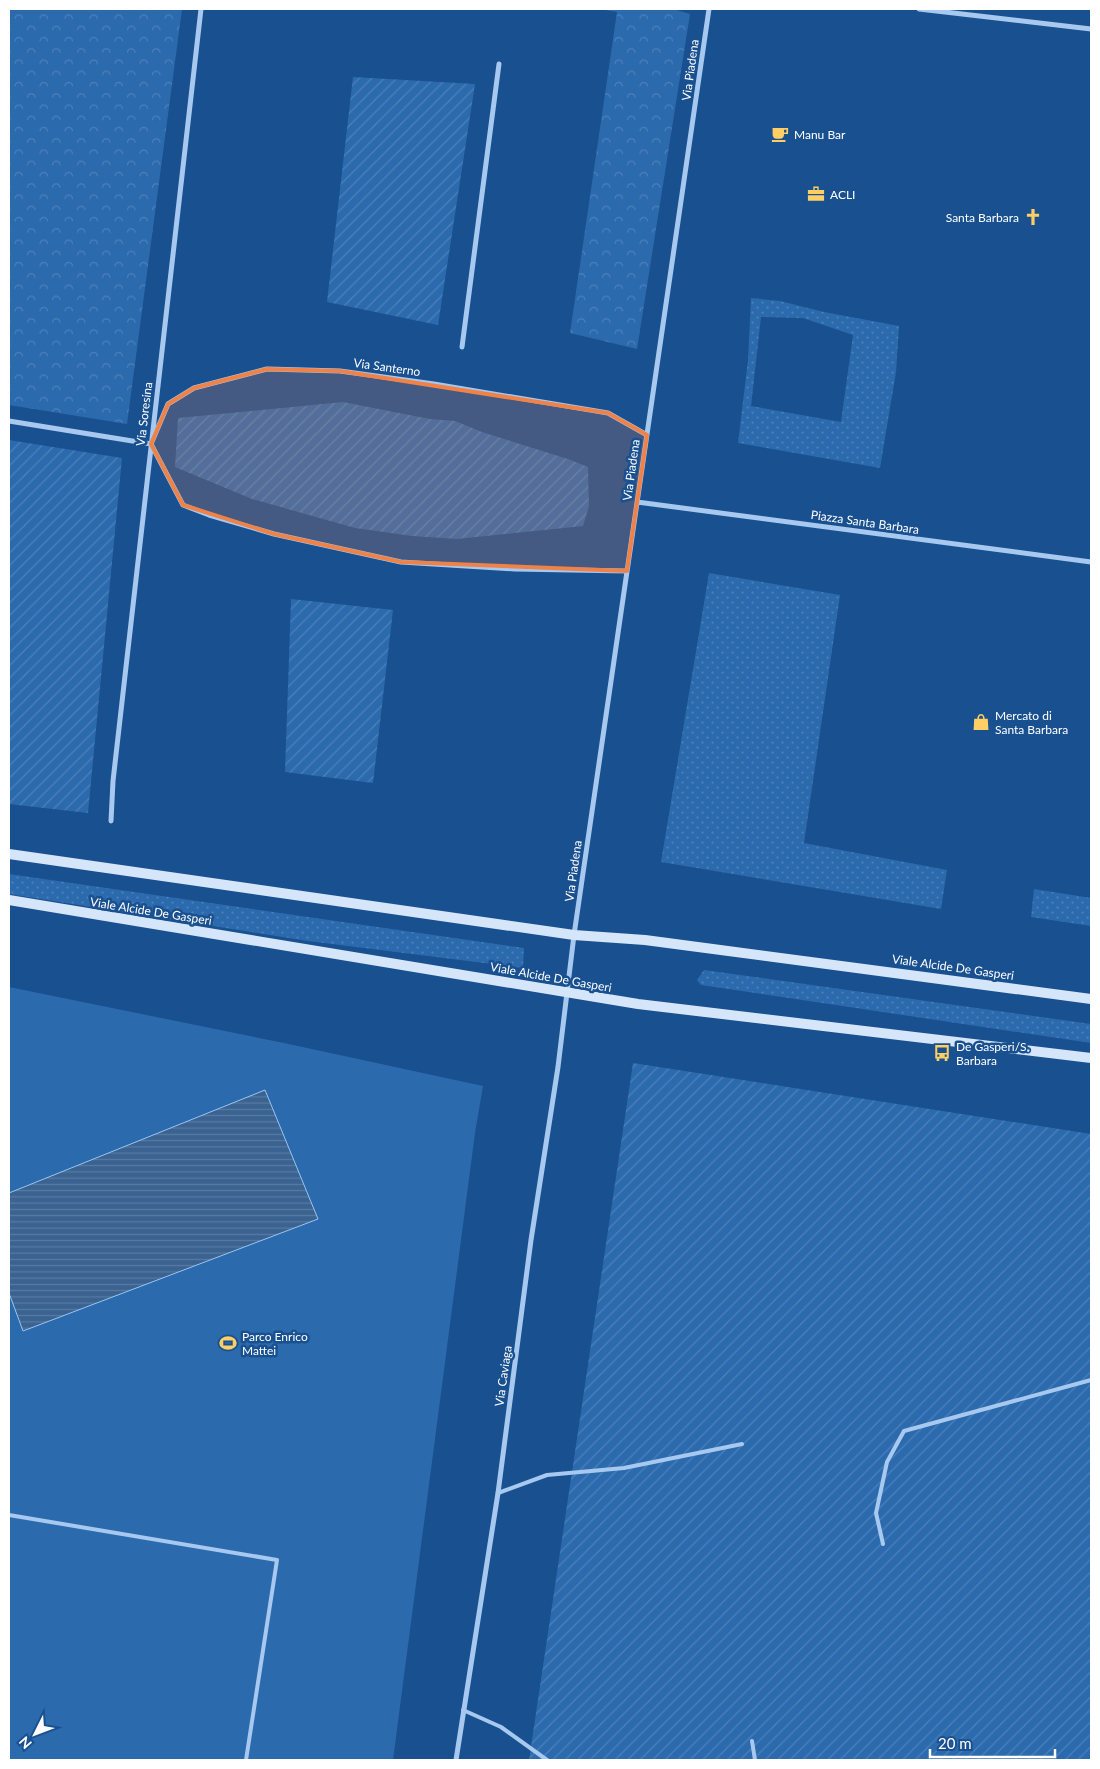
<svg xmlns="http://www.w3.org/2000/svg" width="1100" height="1769" viewBox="0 0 1100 1769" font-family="Lato,sans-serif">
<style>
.grass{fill:url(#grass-dots);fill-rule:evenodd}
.forest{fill:url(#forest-crowns)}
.park{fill:#2c6aae}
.garden{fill:url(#garden-furrows)}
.water{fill:url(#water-rules);stroke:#9ac5f1}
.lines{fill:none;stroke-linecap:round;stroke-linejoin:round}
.lane{stroke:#a7c9ef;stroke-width:4}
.street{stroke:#a7c9ef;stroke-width:5}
.secondary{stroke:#d5e6fa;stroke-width:10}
.marked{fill:#ee8249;fill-opacity:0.2;stroke:#ee8249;stroke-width:4;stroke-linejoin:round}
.labels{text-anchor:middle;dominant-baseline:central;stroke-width:5;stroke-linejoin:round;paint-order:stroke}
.street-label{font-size:12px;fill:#fff;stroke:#195090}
.poi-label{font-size:12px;fill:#fff;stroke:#195090;text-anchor:start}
</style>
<defs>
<pattern id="grass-dots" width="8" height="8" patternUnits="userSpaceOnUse" patternTransform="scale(1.25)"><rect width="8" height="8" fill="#2c6aae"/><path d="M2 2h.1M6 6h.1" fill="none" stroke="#4c80ba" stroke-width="1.8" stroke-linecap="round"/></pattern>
<pattern id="forest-crowns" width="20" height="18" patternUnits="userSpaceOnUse" patternTransform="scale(1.25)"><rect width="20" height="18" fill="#2c6aae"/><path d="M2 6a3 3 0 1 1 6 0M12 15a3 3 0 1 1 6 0" fill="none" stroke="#4c80ba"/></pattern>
<pattern id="garden-furrows" width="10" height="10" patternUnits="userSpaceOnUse" patternTransform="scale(1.25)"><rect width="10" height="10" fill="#2c6aae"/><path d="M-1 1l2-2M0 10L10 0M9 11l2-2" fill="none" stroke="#4c80ba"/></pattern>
<pattern id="water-rules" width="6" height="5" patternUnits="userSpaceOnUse" patternTransform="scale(1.25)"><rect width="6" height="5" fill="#3b6391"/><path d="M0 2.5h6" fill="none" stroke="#587aa2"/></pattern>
</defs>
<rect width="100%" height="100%" fill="#195090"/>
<path class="grass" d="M751,298L780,301L824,312L899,326L896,372L880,468L738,443L748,360ZM761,317L803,318L853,335L841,422L751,406Z
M709,573L840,595L804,843L947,870L941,909L661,862Z
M9,874L524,948L523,968L308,941L9,894Z
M1034,889L1091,898V926L1031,917Z
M704,970L1091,1024V1043L701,985L697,980Z"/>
<path class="forest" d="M9,9H182L127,424L9,405Z
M599,9H673L690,14L637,349L570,333L617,12Z"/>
<path class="park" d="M9,987L284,1043L483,1086L475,1133L393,1760H9Z"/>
<path class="garden" d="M353,77L475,84L438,325L327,302Z
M343,402L430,419L455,421L482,432L568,459L588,467L589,506L583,526L457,539L412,536L355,528L252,499L175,467L178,418Z
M9,440L122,458L88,813L9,804Z
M291,599L393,610L373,783L285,772Z
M633,1063L1091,1134V1760H529Z"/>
<path class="water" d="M265,1090L318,1219L23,1331L9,1293V1193Z"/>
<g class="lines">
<path class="lane" d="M498,1493L547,1475L624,1468L742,1444
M9,1515L277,1560L246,1760
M883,1544L876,1513L887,1462L904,1431L1091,1380
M463,1710L501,1727L547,1760
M752,1741L755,1760"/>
<path class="street" d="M919,9L1091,29
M462,347L499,64
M9,421L151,444
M637,502L1091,562
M627,571L515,569L401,562L274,534L209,515L183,505L151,444L168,404L194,388L267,369L340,371L434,384L608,413L647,435
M111,821L113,781L201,9
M456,1760L498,1493L531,1240L558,1067L574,935L709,9"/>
<path class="secondary" d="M9,854L574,935L645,940L1091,999
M9,900L638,1004L1091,1058"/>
</g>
<path class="marked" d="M267,369L340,371L608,413L647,435L627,571L401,562L274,534L183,505L151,444L168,404L194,388Z"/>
<defs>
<g id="cafe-bare" transform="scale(1.35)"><path d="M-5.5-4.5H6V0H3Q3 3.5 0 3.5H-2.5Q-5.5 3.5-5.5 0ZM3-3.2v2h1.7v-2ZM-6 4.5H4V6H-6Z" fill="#ffce65" stroke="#195090" stroke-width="2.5" paint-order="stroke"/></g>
<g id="office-bare" transform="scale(1.35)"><path d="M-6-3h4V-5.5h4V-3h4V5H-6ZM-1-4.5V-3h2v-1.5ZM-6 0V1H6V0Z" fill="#ffce65" stroke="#195090" stroke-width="2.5" paint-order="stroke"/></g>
<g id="church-bare" transform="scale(1.35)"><path d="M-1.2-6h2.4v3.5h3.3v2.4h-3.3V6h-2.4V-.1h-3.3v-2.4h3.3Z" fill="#ffce65" stroke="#195090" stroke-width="2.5" paint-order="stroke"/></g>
<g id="shop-bare" transform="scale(1.35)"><path d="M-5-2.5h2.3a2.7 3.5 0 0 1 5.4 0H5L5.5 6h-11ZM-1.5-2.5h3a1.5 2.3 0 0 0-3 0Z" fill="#ffce65" stroke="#195090" stroke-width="2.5" paint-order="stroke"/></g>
<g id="bus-bare" transform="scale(1.35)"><path d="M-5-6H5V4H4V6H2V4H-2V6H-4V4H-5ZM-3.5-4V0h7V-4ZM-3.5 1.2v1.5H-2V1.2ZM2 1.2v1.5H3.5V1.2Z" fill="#ffce65" stroke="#195090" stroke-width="2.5" paint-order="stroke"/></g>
<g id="stadium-bare" transform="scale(1.35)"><path d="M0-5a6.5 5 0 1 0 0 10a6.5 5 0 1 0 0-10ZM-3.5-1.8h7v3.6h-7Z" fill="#ffce65" stroke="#195090" stroke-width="2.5" paint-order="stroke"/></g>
</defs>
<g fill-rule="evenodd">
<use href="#cafe-bare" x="780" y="134"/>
<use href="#office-bare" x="816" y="194"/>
<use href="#church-bare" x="1033" y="217"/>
<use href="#shop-bare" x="981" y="722"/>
<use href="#bus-bare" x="942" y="1053"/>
<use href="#stadium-bare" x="228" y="1343"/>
</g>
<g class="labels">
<g class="street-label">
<text transform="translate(690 70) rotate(-82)">Via Piadena</text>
<text transform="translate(387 367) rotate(8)">Via Santerno</text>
<text transform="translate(144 414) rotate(-83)">Via Soresina</text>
<text transform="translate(631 470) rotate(-82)">Via Piadena</text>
<text transform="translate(865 522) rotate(8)">Piazza Santa Barbara</text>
<text transform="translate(573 871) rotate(-82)">Via Piadena</text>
<text transform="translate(151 911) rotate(9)">Viale Alcide De Gasperi</text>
<text transform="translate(953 967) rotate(8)">Viale Alcide De Gasperi</text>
<text transform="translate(551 977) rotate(10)">Viale Alcide De Gasperi</text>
<text transform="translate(503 1376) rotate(-82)">Via Caviaga</text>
</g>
<g class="poi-label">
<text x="794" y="134">Manu Bar</text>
<text x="830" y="194">ACLI</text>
<text x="1019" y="217" text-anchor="end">Santa Barbara</text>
<text x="995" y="715">Mercato di<tspan x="995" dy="14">Santa Barbara</tspan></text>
<text x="956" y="1046">De Gasperi/S.<tspan x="956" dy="14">Barbara</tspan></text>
<text x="242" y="1336">Parco Enrico<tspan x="242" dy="14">Mattei</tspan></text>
</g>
</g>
<rect width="1100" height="1769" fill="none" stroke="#ffffff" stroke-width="20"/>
<g transform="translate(35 1734) rotate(228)" stroke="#195090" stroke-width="4" paint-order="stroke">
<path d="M0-4L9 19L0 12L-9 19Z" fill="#ffffff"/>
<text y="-8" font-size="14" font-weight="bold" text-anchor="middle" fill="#ffffff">N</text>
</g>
<path d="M930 1749v8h125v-8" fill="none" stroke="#ffffff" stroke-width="2.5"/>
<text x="938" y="1749" font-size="15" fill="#ffffff" stroke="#195090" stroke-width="4" paint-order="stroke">20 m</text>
</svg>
